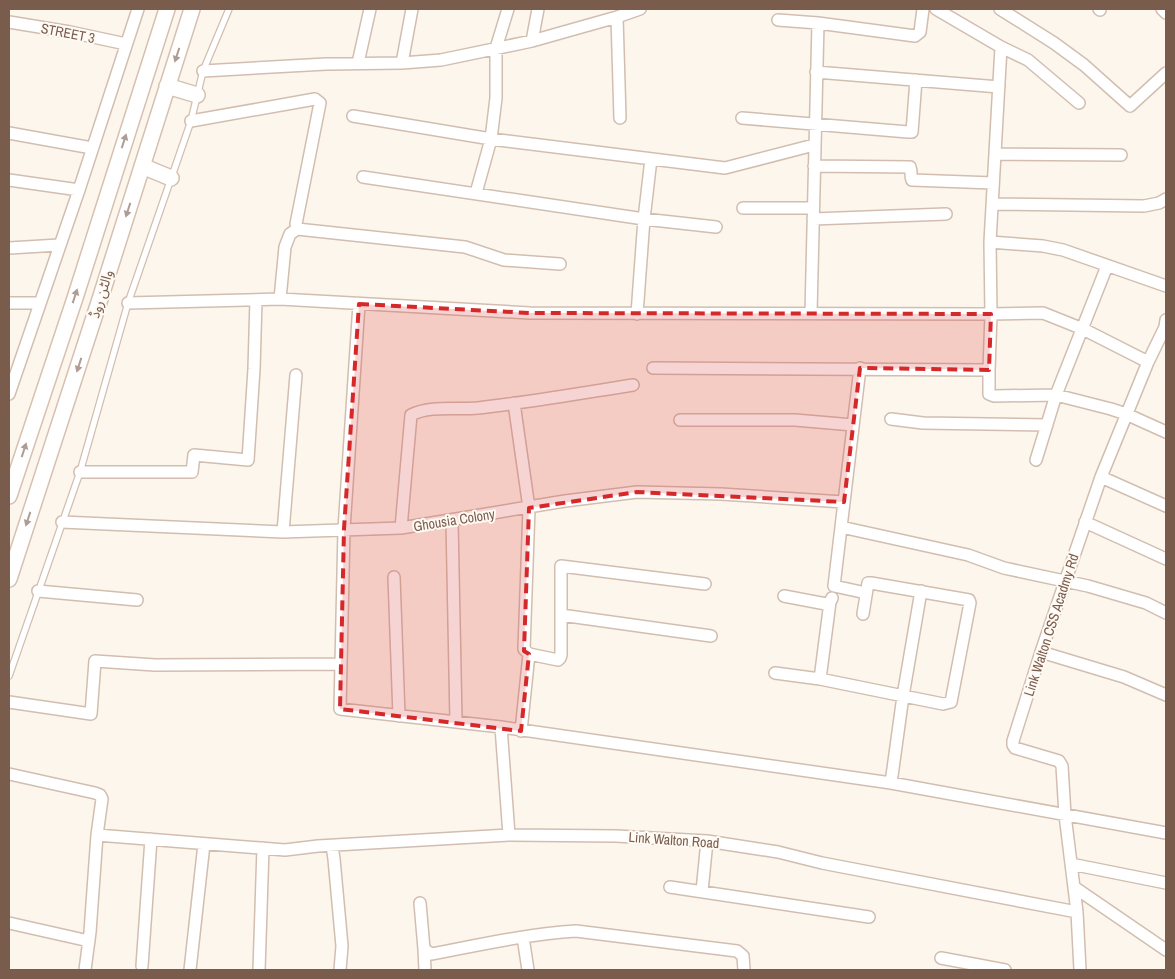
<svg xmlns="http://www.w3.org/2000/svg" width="1175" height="979" viewBox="0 0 1175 979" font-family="'Archivo Narrow','Noto Sans Arabic',sans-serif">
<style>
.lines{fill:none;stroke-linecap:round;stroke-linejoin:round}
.service-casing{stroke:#d1beb0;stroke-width:8}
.minor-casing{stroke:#d1beb0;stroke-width:14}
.secondary-casing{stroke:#d6c0b0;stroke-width:18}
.service{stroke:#fff;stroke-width:5.5}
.minor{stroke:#fff;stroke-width:11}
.secondary{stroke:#fff;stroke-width:15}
.oneway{fill:#af9d94}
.marked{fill:#d62828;fill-opacity:0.2;stroke:#d62828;stroke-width:4;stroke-dasharray:10 6;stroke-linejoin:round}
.labels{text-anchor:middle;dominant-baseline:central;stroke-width:4;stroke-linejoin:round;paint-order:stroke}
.street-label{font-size:14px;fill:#7a5c4d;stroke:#fffaf3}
</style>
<rect width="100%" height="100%" fill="#fdf6ec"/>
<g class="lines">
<g class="service-casing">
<path id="service" d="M9,676L80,472L128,303L191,121L203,71L229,9"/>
</g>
<g class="minor-casing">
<path id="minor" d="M936,9L1001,47L990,242L991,314L989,370
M1000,9L1054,43L1084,65L1130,106L1166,73
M1099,9L1100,10
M1162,9L1166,13
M617,17L620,118
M778,20L818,23L915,36L920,32L923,9
M9,22L70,32L126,44
M532,41L538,9
M1001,47L1028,60L1079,103
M358,63L370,9
M402,63L412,9
M203,71L326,64L402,63L441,60L532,41L617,17L640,9
M816,72L999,87
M353,116L491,139L725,168L814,145
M742,118L908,132H912L916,80
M191,121L315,99L320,103L296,224L297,229
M9,133L92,148
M995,154L1121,155
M814,166L910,167C912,172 910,176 912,180L993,183
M363,177L644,219L716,227
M9,180L79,190
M476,193L491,139L496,98V48L508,9
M992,204L1144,206L1159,203L1166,199
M743,208H813
M813,219L946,214
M990,242L1043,246L1063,250L1166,286
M9,248L59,245
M280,299L285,247L290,234L297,229L465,247L504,260L560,264
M9,303H40
M128,303L280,299L530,313L991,314L1043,313L1083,329L1148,362
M359,304L344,529L340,709L501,727L891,783L1166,833
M811,313L818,23
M637,314L644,219L651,159
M653,368L989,370V394L994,396L1056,395L1111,409L1126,414L1166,432
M860,368L834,586L866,593
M9,394L79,190L138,9
M514,403L529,508L524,649L529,654L558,660L560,658L561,655V566L705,584
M891,419L923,423L1047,425
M680,420H795L853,425
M1036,460L1056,395L1107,266
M80,472H192L194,455L248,460L254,369L256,300
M1101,477L1166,506
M452,521L456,722
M62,522L283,532L401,528L565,501L637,492L721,494L844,502
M1085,522L1166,559
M841,527L968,555L1004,568L1088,586L1146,603L1166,613
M401,528L411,415C430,405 457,410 478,408C530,402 582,393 633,385
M283,532L296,375
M394,577L399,716
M38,591L137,600
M784,596L826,604L830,602L832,598
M561,615L711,636
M1041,652L1124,677L1166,695
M775,673L820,679L943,704L951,702L970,603L969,600L871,583H868L863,614
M820,679L830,602
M9,702L91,714L95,661L155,665L341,664
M501,727L509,835
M521,731L529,654
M9,774L95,793L100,795L102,799L97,835L90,932L85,970
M891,783L903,696L921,591
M97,835L285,850L318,846L509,835L616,836L707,841L778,852L822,863L1077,912L1080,970
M332,846L334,859L342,946L340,970
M1071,864L1166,883
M670,887L869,917
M1074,887L1166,950
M702,891L707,841
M420,903L424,949L431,954C479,945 527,934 576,931L737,951L743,956L744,970
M1077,912L1065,815L1062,766L1059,761L1015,748L1013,745V741L1041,652L1101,477L1148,362L1165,327L1166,320
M9,923L89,941
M523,937L528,970
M424,949L425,970
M941,958L1005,970
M142,966L151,839
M190,970L204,844
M259,970L263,848"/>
</g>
<g class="secondary-casing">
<path id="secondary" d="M167,86L197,95
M142,166L171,178
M9,496L75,298L167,9
M9,579L100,299L192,9"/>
</g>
<use href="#service" class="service"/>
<use href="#minor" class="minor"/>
<use href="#secondary" class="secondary"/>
</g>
<defs><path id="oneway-solid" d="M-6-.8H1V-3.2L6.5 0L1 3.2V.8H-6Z" transform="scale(1.25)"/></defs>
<g class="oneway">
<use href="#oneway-solid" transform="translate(177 55) rotate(108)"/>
<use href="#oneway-solid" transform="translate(124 141) rotate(-72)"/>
<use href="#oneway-solid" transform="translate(128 210) rotate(108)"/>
<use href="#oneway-solid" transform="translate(75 296) rotate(-72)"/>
<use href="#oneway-solid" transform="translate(79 365) rotate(108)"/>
<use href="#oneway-solid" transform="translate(24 450) rotate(-72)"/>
<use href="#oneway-solid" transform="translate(28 519) rotate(108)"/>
</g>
<path class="marked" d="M359,304L530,313L991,314L989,370L860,368L844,502L637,492L529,508L524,651L529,654L521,731L340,709L344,529Z"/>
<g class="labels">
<g class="street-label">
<text transform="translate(68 33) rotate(11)">STREET 3</text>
<text transform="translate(101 294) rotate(-73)">والٹن روڈ</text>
<text transform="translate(454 520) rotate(-9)">Ghousia Colony</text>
<text transform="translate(1051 625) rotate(-72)">Link Walton CSS Acadmy Rd</text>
<text transform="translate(674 840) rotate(4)">Link Walton Road</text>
</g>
</g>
<rect width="1175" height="979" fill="none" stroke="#7a5c4d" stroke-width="20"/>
</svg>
